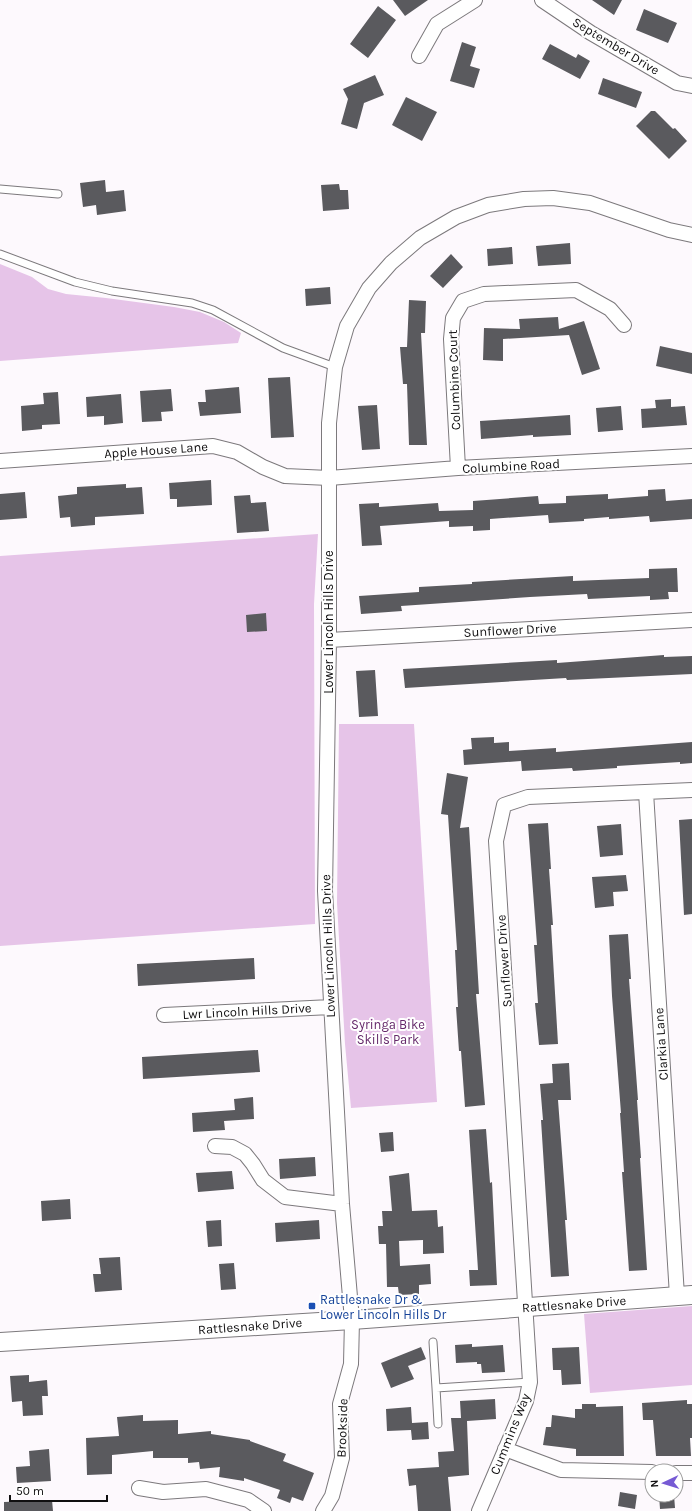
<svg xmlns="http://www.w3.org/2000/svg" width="692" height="1511" viewBox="0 0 692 1511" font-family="Karla,sans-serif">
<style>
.green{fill:#e6c4e8}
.building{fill:#5a5a5e}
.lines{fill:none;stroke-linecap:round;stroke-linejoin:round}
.service-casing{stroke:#7c797c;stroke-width:9}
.minor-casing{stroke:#7c797c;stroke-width:16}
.tertiary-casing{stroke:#7c797c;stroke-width:20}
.service{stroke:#fff;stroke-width:7}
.minor{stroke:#fff;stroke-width:14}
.tertiary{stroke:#fff;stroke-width:18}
.transit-dot{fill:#1a4fb4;stroke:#fff;stroke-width:1.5}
.labels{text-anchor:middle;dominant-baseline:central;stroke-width:4;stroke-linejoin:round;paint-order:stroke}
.street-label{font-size:13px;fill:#100f10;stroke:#fff}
.park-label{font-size:13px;fill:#65296a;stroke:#fff}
.transit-label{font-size:13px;fill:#164399;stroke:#fff;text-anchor:start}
</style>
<rect width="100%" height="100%" fill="#fdf9fd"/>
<path class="green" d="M0,264L32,277L48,289L66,294L106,298L174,307L200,312L224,322L241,333L238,343L0,361Z
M318,534L314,604L315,924L0,946V556Z
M339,724H414L437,1102L351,1108L345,1044L337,903Z
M692,1306V1385L590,1393L584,1314Z"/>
<path class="building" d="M393,0H428L405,16Z
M592,0H622L614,15Z
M378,6L396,20L368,58L350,44Z
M644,9L677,23L668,43L636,30Z
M462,42L476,47L470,66L480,69L474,88L450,81Z
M550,44L576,58L578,54L590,61L580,79L542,59Z
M375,75L384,95L364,103L357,129L341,124L348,99L343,89Z
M603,78L642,92L636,108L598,94Z
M406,97L437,112L422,141L392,125Z
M651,111H655L673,129L675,128L687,141L669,159L636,126Z
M105,180L106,192L124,190L126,211L97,215L96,205L83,207L80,183Z
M339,184L340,190H348L349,209L323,211L321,185Z
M570,243L571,264L538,266L536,246Z
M512,247L513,264L488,266L487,249Z
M451,254L463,267L443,288L430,276Z
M330,287L331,304L306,306L305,289Z
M409,300L426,301L425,333H421L427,445H409L407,384H403L400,347H407Z
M558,317L559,329L584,321L600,369L582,375L569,335L503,339V361L483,360L484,328L520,329L519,319Z
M660,346L692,353V374L656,366Z
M290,377L294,437L271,438L268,378Z
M239,387L241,413L200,416L198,402H206L205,390Z
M171,389L173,411L161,412L162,421L142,422L140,391Z
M58,392L60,424L42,425V429L22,431L21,406L44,404L43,393Z
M121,394L123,423L104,425V416L87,417L86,397Z
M671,399V407L685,406L687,425L642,428L641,409L656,408L655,400Z
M377,405L380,449L362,450L358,406Z
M621,406L623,430L598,432L596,408Z
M570,415L571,435L533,437V435L481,439L480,421Z
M211,480L212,505L177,507V499H170L169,483Z
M126,484V488L142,487L144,514L95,517V525L71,527L70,517L60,518L58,496L77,494V487Z
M665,489L666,501L692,499V519L650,522L649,516L609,519V517L584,519V521L549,523L548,515L490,519V530L473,531V526L449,527V521L380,526L382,545L362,546L359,504L379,503V507L438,503L439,511L473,510V501L538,496L539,504L566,503V496L608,494V499L648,496V490Z
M25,492L27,518L0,520V494Z
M250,495L251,503L266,502L269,531L237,533L234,496Z
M677,568L678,592H668L669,599L650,600V596L588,599L587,594L530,597L401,606L402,611L361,614L359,596L419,592V587L472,584V582L573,576V581L649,578V569Z
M266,613L267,631L247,632L246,615Z
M664,655V657L692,656V674L567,680L566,678L405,688L403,669L557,660V663Z
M375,670L378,716L359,717L356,671Z
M494,737V743L509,742V751L556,748V752L692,742V763L680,764V762L617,766V768L573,771L572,768L522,771L521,761L464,765L463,750L472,749L471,738Z
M447,773L468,777L460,828L469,827L479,994H476L485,1105L465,1107L461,1051H459L456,1007H458L455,950H457L448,815L441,814Z
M692,819V914L684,915L679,820Z
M548,823L551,869H549L553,925H551L558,1044L539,1045L535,1003H538L534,945H537L528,824Z
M621,824L623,855L600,857L597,826Z
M626,875L628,891L613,892L614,906L595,908L592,877Z
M628,934L631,979H629L638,1100H637L641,1158H640L647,1270L629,1271L622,1172H624L620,1113H621L612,996L609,935Z
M254,958L255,979L138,986L137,964Z
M258,1050L260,1072L143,1079L142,1057Z
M569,1063L571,1100H558L567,1220H565L569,1276L551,1277L541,1120H543L540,1084L553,1083L552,1064Z
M253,1097L254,1119L224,1121L225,1130L193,1132L192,1113L235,1110L234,1099Z
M486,1129L490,1183L492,1182L497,1285L470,1286L469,1270H478L469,1130Z
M393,1132L394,1151L381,1152L379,1133Z
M315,1157L316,1176L280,1179L279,1159Z
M232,1171L234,1189L198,1192L196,1173Z
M409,1173L412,1211L437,1210L438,1227L443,1226L444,1253L423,1254V1240L399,1241L400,1266L430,1264L431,1284L419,1285V1294L399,1295L398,1287H387L386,1244H379L378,1226H383L382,1211H392L389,1176Z
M70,1199L71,1219L42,1221L41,1201Z
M221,1220L222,1246L208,1247L206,1221Z
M319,1220L320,1239L276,1242L275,1223Z
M120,1257L122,1290L95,1292L93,1274H101L99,1258Z
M234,1263L236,1289L221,1290L219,1264Z
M472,1344V1347L503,1345L505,1372L482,1373L481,1364H477V1362L456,1363L455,1345Z
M421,1347L426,1359L408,1366L414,1379L391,1388L381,1363Z
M579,1347L581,1384L562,1385L561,1370H553L552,1348Z
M29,1375V1382L47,1380L48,1396H42L43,1415L23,1416L22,1401L12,1402L10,1376Z
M495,1399L496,1419L467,1421L469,1475L448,1477L451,1511H418L416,1485L409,1486L407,1469L439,1467L438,1452L454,1451L451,1418H461L460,1401Z
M687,1400V1404H692V1438H690L691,1456H656L653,1420H643L642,1403Z
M582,1404H596V1407L623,1406L624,1456H576V1449L543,1445L546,1427H551L552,1415L575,1418V1409H582Z
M411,1407L412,1423L428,1422L429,1439L412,1440L411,1430L387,1431L386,1409Z
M143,1415V1421L178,1420V1434L211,1431V1434L250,1440V1441L286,1454L283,1461L314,1473L303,1501L292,1497L290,1503L277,1498L280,1490L244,1478V1481L219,1477L220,1467L200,1469L199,1462L188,1463V1458H153V1451L112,1455V1474L87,1475L86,1438L119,1436L117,1417Z
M49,1449L51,1481L17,1483L16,1467L30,1466L29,1451Z
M620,1492L637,1495L635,1509L618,1506Z
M659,1495H674L675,1508L660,1509Z
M52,1500L53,1511H4V1502Z"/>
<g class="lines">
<g class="service-casing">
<path id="service" d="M0,189L58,194
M0,254L75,282L112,291L192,303L213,310L283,348L335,367
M433,1342L436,1388L530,1382
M436,1388L438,1424"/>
</g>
<g class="minor-casing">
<path id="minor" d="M542,0L591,33L677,83L692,86
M419,56L437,24L475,0
M0,461L213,446L237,452L263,467L285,476L329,478L458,468L692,456
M458,468L451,339L453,318L463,301L484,294L576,290L610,309L624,325
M329,640L692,620
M646,792L677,1296
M164,1015L331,1007
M215,1146L232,1147L245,1154L253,1164L263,1180L285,1197L342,1204
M505,1449L561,1470L652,1472
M676,1473H692
M139,1488L163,1492L206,1489L248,1500L264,1511
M323,1511L332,1496L342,1458L340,1404L351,1364L352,1320L342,1204L325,891L329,640V423L335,367L347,326L369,288L391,263L420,238L456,217L488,205L524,199L553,198L590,203L669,230L692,235
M479,1511L526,1401L530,1382L496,841L504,805L528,797L692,790"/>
</g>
<g class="tertiary-casing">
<path id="tertiary" d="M0,1342L352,1320L692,1295"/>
</g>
<use href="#service" class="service"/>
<use href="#minor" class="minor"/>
<use href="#tertiary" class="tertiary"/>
</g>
<rect class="transit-dot" x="308" y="1302" width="8" height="8" rx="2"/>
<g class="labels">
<g class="street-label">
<text transform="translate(616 46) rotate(31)">September Drive</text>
<text transform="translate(454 380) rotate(-92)">Columbine Court</text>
<text transform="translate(156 450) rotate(-4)">Apple House Lane</text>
<text transform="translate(511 466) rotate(-3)">Columbine Road</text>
<text transform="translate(328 622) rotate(-90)">Lower Lincoln Hills Drive</text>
<text transform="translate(510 630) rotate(-3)">Sunflower Drive</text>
<text transform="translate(328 946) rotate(-92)">Lower Lincoln Hills Drive</text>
<text transform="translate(504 961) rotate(-94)">Sunflower Drive</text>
<text transform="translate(247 1011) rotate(-3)">Lwr Lincoln Hills Drive</text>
<text transform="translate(661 1044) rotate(-94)">Clarkia Lane</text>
<text transform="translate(574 1304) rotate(-4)">Rattlesnake Drive</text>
<text transform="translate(250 1326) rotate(-4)">Rattlesnake Drive</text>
<text transform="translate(342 1428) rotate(-88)">Brookside</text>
<text transform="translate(510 1434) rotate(-68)">Cummins Way</text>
</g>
<g class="park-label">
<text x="388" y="1024">Syringa Bike<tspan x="388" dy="15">Skills Park</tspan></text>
</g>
<g class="transit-label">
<text x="320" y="1299">Rattlesnake Dr &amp;<tspan x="320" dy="15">Lower Lincoln Hills Dr</tspan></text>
</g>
</g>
<g transform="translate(664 1483) rotate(266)"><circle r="19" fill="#ffffff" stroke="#9f9f9f"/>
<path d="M0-3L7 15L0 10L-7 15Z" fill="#765ad4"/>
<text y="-6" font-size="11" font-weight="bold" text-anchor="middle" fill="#100f10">N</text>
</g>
<path d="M10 1495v6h97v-6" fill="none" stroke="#100f10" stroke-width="2"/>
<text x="16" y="1495" font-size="12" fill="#100f10" stroke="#ffffff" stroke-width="3" paint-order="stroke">50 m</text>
</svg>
